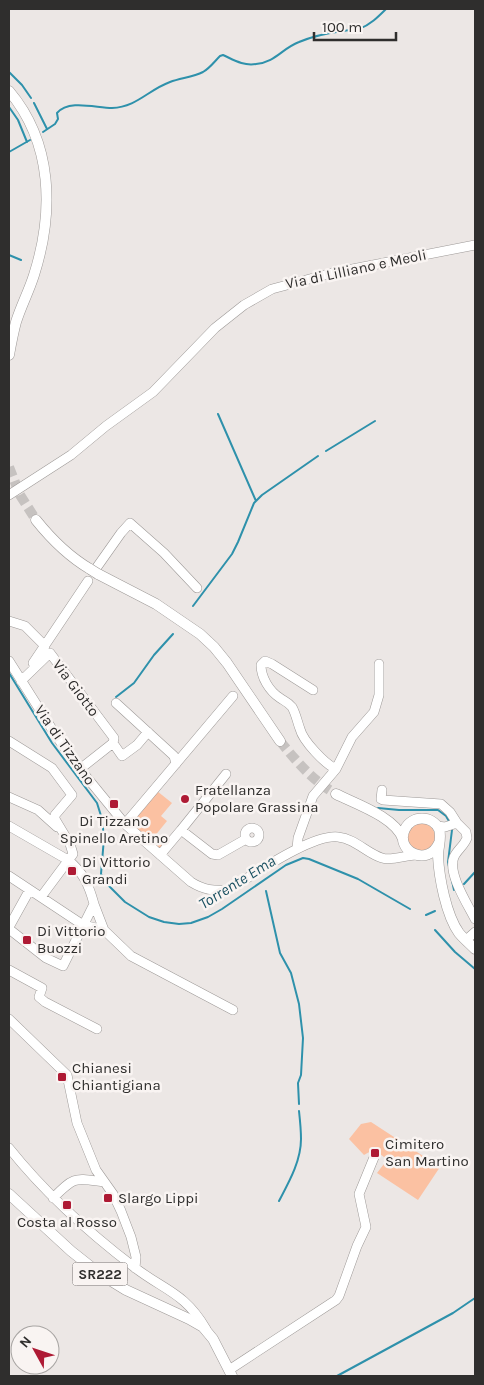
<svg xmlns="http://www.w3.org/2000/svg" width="484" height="1385" viewBox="0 0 484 1385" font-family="Karla,sans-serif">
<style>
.green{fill:#fbc1a2}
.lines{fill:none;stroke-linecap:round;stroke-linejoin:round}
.stream{stroke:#2e91ab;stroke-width:2}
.major-tunnel{stroke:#c6c2c0;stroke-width:10;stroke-dasharray:10 5;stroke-linecap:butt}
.minor-casing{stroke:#9d9997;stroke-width:10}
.major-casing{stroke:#9d9997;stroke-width:11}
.minor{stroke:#fff;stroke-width:9}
.major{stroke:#fff;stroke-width:10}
.major-bridge-casing{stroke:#9d9997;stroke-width:11;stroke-linecap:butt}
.major-bridge{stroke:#fff;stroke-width:10}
.poi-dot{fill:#ae1a34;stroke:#f9f4f2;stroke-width:2}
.labels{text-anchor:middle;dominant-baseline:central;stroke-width:5;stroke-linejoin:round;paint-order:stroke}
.shield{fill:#f9f4f2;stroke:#6c6968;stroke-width:1}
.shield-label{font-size:14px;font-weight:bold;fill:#2f2e2d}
.street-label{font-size:15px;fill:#2f2e2d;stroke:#f9f4f2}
.poi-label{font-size:15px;fill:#2f2e2d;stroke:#f9f4f2;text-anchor:start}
.water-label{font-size:16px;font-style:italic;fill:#1b5162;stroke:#f9f4f2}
</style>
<rect width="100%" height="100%" fill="#ece7e5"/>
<path class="green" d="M157,791L172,803L161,816L167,821L154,837L163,845L159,849L132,827L134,824L132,822Z
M407 837a14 14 0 1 1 28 0a14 14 0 1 1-28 0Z
M371,1122L440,1167L418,1200L377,1173L387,1160C379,1152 374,1148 364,1155L349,1139L361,1124Z"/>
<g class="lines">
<path class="stream" d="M9,72L22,85L31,98
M34,103L47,129
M9,107L18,120L27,142
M43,132L55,124L58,119L57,113C69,99 96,108 112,108C137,107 148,90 170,82C181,78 193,77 203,72C210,68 214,62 220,56L223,55C234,60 243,66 256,64C276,62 281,49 299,42C313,36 328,33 343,31C348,30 354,30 359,29C370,25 378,17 386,9
M9,152L30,140
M9,255L21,260
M218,414L256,501
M326,451L375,421
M193,606L232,554L238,542L254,503L262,495L318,456
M9,673L52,743L97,803L102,819L104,838L101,874L104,881L125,902L149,917L164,922L179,924L191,923L208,917L222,909L286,865L303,858L309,859L358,879L410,909
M116,697L134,683L154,655L173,634
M378,808L399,810H438L446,816L450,823
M452,830L448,862L454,890
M464,884L475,872
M266,891L280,953L291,973L299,1004L303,1038L301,1075L298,1083L299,1104
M426,915L435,911
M435,930L455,952L475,969
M279,1201C289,1182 301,1161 301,1139C301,1130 300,1120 299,1111
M337,1376L453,1313L475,1298"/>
<path class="major-tunnel" d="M9,467L20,495L36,520
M280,741C296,761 313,781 336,794"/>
<g class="minor-casing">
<path id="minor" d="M9,495L71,455L106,426L153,392L215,328L244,305L272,289L332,273L475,245
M97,567L121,533L130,523L164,553L197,588
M9,621L25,626L45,646
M9,661L57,737L80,769L125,824L191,882C204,890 213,891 228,890C252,876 311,834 338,837C356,839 366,853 382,858C392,861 406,855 416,855
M33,663L88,581
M21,681L50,653L114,738L113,743L122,756L137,745L148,732
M313,690L272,664L265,661L261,665C261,677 269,691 280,698C284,701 288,702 292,707C296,714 297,721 300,729C303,741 325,764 336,769
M116,703L174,756L176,764
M9,741L52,768L72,795L55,815V819L70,844L73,854L41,897
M80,769L113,743
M382,790L381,799L383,800L441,804L450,812L457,823L466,832L467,838C464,846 457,850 454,857C447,873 468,905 475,919
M9,797L38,810L57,827
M125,824L233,696
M9,826L68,860C83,872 89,885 94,904L63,966L46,958L9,929
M437,826L445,827L457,823
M245 835a7 7 0 1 1 14 0a7 7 0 1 1-14 0Z
M181,830L226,774
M297,849L298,838L313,796L336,769L352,737L374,712L379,695V664
M160,855L181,830L212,854L218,855L246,839
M9,876L83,925L104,930L131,956L233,1010
M94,904L104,930
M9,927L29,891
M466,940L475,932
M9,970L42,988L39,997L45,1002L97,1029
M9,1019L67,1075L77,1123L96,1170L113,1194L121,1211L131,1237L136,1257L135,1268
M9,1148C45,1193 88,1232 134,1267C165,1291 184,1292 206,1329
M53,1198C75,1176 74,1178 104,1182
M229,1370L336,1300L339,1296L357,1246L366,1227L359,1194L375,1155"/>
</g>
<g class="major-casing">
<path id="major" d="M9,91C53,143 54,212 34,275C29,291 21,306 16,322C13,333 11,344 9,355
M36,520C52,540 68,556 90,569
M98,574L156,604L200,634L214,647L227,663L280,741
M336,794C356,804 395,817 403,839
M439,843C428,868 394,851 405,829C412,815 432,815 439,829C442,838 438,847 438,856C439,877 446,915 459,933C464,939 470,944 475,949
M9,1194L71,1251L100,1274L126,1290L189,1319L203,1327L213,1339L232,1376"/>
</g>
<use href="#minor" class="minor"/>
<use href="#major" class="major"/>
<g class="major-bridge-casing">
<path id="major-bridge" d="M90,569L98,574"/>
</g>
<use href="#major-bridge" class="major-bridge"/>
</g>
<g class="poi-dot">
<circle cx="185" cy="799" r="5"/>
<rect x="109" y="799" width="10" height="10" rx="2.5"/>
<rect x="67" y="866" width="10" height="10" rx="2.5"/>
<rect x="22" y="935" width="10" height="10" rx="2.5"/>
<rect x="57" y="1072" width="10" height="10" rx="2.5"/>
<rect x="370" y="1148" width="10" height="10" rx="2.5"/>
<rect x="103" y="1193" width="10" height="10" rx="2.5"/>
<rect x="62" y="1200" width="10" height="10" rx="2.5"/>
</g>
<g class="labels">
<rect class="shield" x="72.5" y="1262.5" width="55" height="23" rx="4"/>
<g class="shield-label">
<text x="100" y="1274">SR222</text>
</g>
<g class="street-label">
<text transform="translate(356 269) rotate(-12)">Via di Lilliano e Meoli</text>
<text transform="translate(76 688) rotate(53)">Via Giotto</text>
<text transform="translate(65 745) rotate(55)">Via di Tizzano</text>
</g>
<g class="poi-label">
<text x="195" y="790">Fratellanza<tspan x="195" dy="17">Popolare Grassina</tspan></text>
<text x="114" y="821" text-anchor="middle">Di Tizzano<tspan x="114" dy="17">Spinello Aretino</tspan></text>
<text x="82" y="862">Di Vittorio<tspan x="82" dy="17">Grandi</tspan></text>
<text x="37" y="931">Di Vittorio<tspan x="37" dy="17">Buozzi</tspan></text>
<text x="72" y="1068">Chianesi<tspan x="72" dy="17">Chiantigiana</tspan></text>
<text x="385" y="1144">Cimitero<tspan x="385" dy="17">San Martino</tspan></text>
<text x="118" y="1198">Slargo Lippi</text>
<text x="67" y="1222" text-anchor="middle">Costa al Rosso</text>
</g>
<g class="water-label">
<text transform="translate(237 882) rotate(-32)">Torrente Ema</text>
</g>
</g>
<rect width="484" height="1385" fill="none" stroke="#2f2e2d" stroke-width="20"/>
<g transform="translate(35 1350) rotate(310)"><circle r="24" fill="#f9f4f2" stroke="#a8a5a3"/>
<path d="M0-4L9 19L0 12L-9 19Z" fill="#ae1a34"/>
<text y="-8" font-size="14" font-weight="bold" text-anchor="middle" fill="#2f2e2d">N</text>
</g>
<path d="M314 32v8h82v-8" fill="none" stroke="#2f2e2d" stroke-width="2.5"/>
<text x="322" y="32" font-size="15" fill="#2f2e2d" stroke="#f9f4f2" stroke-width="4" paint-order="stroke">100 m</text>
</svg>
